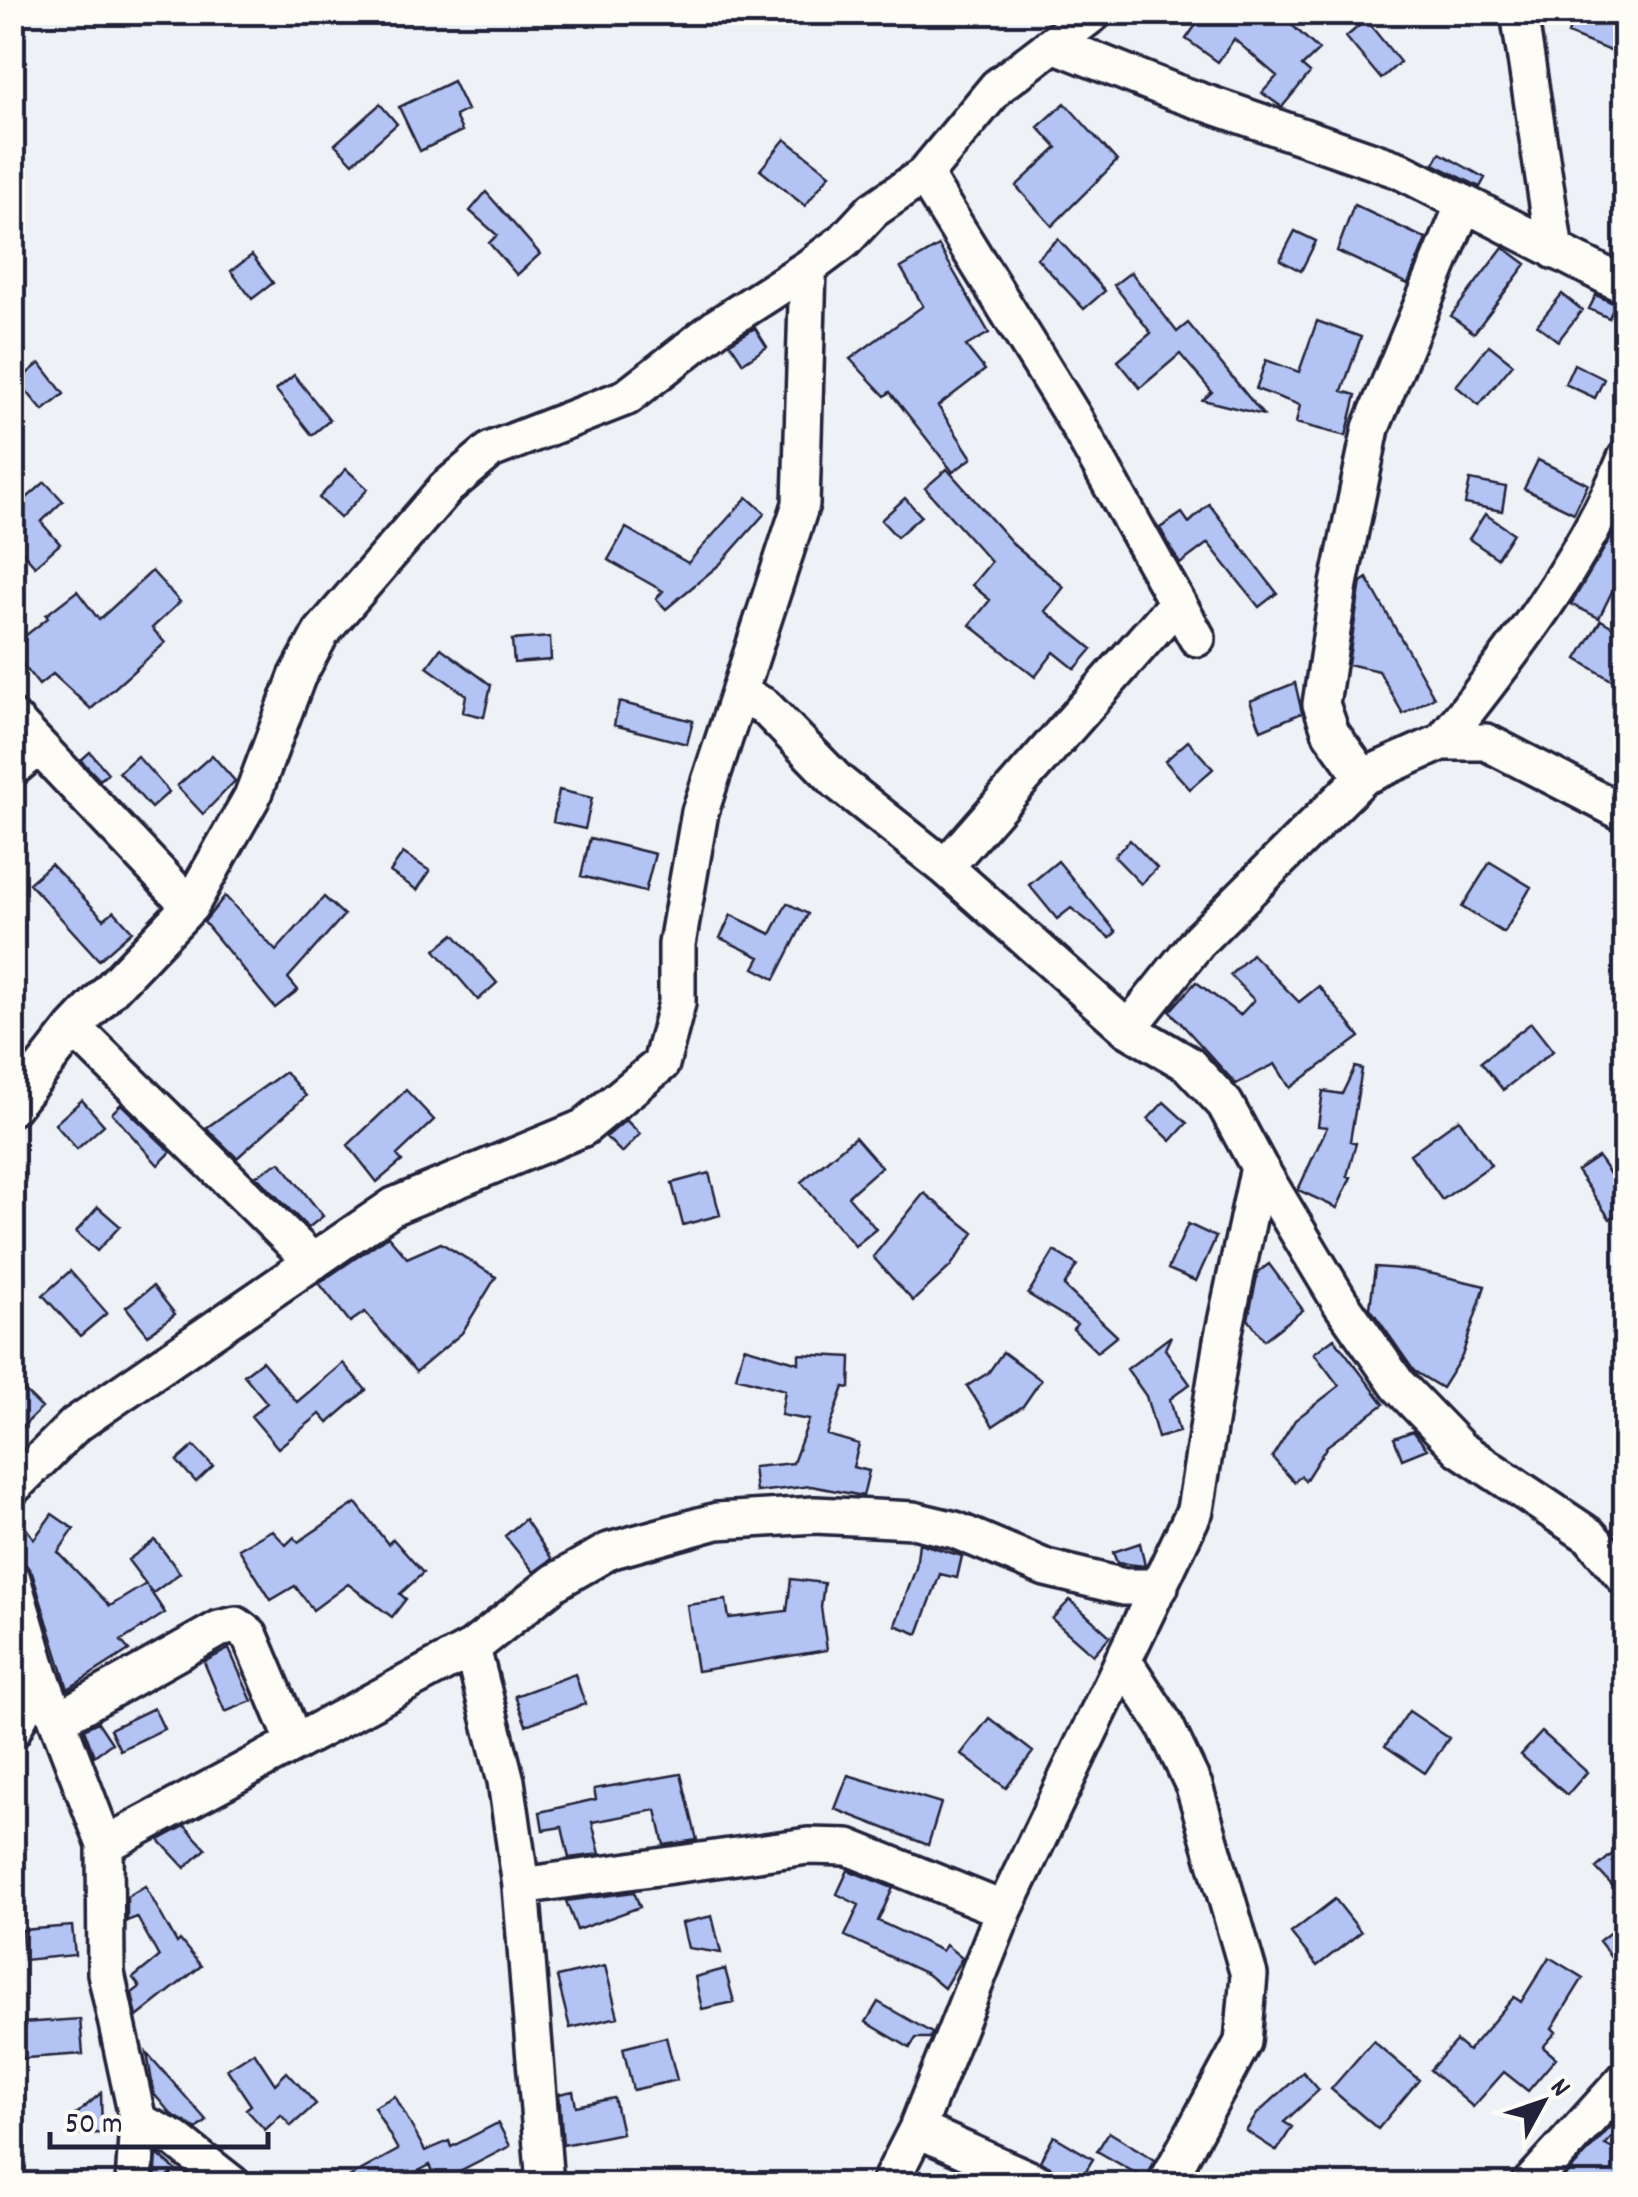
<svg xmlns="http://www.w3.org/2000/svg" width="1638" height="2197" viewBox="0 0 1638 2197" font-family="Dekko,sans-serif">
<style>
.building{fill:#b3c4f4;stroke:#22223b;stroke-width:2.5}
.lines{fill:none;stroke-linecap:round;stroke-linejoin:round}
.street-casing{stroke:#22223b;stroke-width:42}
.street{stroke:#fdfcf7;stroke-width:35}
</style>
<rect width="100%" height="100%" fill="#eef1f6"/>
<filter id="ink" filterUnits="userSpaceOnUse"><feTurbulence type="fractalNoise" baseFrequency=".01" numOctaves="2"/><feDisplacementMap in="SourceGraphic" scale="20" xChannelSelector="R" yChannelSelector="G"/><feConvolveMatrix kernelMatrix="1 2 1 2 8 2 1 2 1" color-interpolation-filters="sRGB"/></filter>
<g filter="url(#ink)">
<path class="building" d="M1205,12H1278L1319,50L1302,66L1310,73L1282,107L1262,93L1277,76L1234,39L1218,62L1186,39Z
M1576,12H1626V27L1615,53L1568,34Z
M1366,20L1400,62L1381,79L1346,37Z
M453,81L467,110L455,116L462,131L420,151L399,107Z
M1065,103L1117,161L1052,226L1016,186L1057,148L1038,127Z
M380,104L397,124L353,163L335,144Z
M785,139L830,174L805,206L760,170Z
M1440,153L1485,178L1480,187L1434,164Z
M486,192L540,254L517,275L489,243L497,235L470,211Z
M1354,205L1426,239L1408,284L1337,251Z
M1295,231L1316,241L1301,271L1280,260Z
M1058,239L1105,291L1084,309L1037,258Z
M939,246L989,333L966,346L985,370L938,406L972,458L953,472L890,392L885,396L850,359L923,306L901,268Z
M1503,247L1526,264L1474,333L1451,316Z
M252,255L273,283L252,299L231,271Z
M1131,272L1177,332L1188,323L1263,415L1203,400L1212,392L1180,354L1140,388L1118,361L1151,333L1114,285Z
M1562,294L1582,310L1558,341L1537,325Z
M1596,295L1615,304L1609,318L1589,309Z
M1317,321L1361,337L1342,391L1356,395L1346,436L1296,423L1300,405L1256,389L1266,360L1299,372Z
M755,328L767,347L743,363L730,343Z
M1489,345L1513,364L1479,405L1456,386Z
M40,363L64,394L43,411L18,381Z
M1574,364L1604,379L1595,398L1565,384Z
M294,375L330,420L312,435L276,390Z
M1538,460L1588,484L1574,513L1524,489Z
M346,469L368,489L340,518L319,498Z
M947,469L1016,547L1064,587L1045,611L1092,649L1075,669L1054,652L1035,677L970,625L990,600L972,585L991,562L925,488Z
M1470,480L1506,487L1502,511L1465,504Z
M45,482L63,501L41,522L60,544L35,566L12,540V511Z
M747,497L765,513L720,564L666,609L656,599L663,591L608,560L626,528L688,563Z
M905,498L921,516L897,537L881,520Z
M1209,504L1277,593L1259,607L1208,543L1180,564L1160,528L1182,513L1189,523Z
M1485,514L1513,533L1497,558L1469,539Z
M1614,532L1626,537V563L1599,618L1571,604Z
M152,571L180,602L152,628L165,643L91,709L53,674L39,685L12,651V646L48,618L46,615L77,591L99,620Z
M1367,578L1434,697L1403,714L1379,671L1348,664L1361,582Z
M1601,620L1626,635V689L1577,659Z
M550,637L551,660L514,663L512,640Z
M441,648L491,685L484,717L463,712L466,695L427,667Z
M1295,683L1302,713L1261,730L1250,701Z
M619,702L693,721L687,744L614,725Z
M1188,741L1213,769L1190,789L1165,761Z
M90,752L108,773L100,780L81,760Z
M212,755L235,781L203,814L177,786Z
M137,756L169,792L151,808L119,772Z
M559,790L592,798L585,829L553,822Z
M590,838L655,854L645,892L581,876Z
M1130,840L1157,868L1141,884L1114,856Z
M403,853L430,871L417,890L390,872Z
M1058,861L1116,932L1110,938L1071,908L1057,919L1029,885Z
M1490,862L1531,887L1504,933L1462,907Z
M51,864L104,919L114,911L132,931L99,960L29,883Z
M225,896L276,951L324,897L344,915L288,978L298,990L275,1008L204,922Z
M787,903L808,914L775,979L754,968L760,957L720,938L731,915L771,934Z
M454,934L497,983L478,1000L435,950Z
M1252,954L1299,1002L1319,986L1360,1037L1290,1088L1275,1064L1236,1084L1170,1011L1196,982L1240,1015L1254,1000L1230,975Z
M1531,1023L1553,1051L1503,1090L1481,1062Z
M1355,1067L1362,1069L1350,1141L1356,1143L1347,1176L1351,1177L1337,1208L1298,1190L1327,1127L1318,1126L1323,1091L1342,1094Z
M285,1072L306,1096L237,1158L206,1128Z
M406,1090L434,1120L397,1155L402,1161L377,1182L348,1145Z
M82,1100L104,1125L77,1149L55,1124Z
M1164,1102L1187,1123L1171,1141L1148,1119Z
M121,1104L171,1152L158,1165L112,1113Z
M1459,1119L1491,1165L1442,1200L1410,1154Z
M626,1120L640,1134L622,1153L606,1137Z
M855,1137L881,1167L848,1196L876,1229L855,1246L801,1182Z
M1598,1157L1626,1197V1208L1610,1219L1577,1171Z
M280,1162L323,1216L308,1228L256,1176Z
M709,1173L720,1215L683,1225L672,1183Z
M924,1193L974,1233L950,1267L913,1301L873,1257Z
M98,1207L120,1226L97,1251L76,1232Z
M1188,1224L1216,1237L1196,1281L1168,1269Z
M388,1236L407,1258L441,1243L496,1277L462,1333L416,1372L365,1312L350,1322L319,1283Z
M1054,1251L1077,1265L1064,1286L1117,1336L1097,1352L1073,1329L1077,1324L1028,1294Z
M1269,1264L1303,1310L1264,1340L1248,1319L1258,1272Z
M1375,1267L1416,1270L1485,1286L1462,1356L1442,1388L1414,1371L1370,1308Z
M70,1271L107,1313L80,1336L43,1295Z
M153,1286L175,1314L148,1335L126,1307Z
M1171,1336L1165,1349L1190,1384L1170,1399L1179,1432L1158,1438L1146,1396L1127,1369Z
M1334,1338L1384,1404L1327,1446L1305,1481L1301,1476L1294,1482L1272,1457L1295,1420L1339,1386L1314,1353Z
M744,1347L799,1363V1354L851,1357L850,1388L844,1387L827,1435L859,1444L853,1467L869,1471L863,1496L811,1486L756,1492L753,1467L793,1463L809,1420L781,1415L785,1390L736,1377Z
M1003,1352L1041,1380L1023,1406L993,1426L967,1386L988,1373Z
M262,1361L297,1402L343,1363L366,1390L328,1423L320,1414L278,1448L251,1416L267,1403L244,1375Z
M12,1379L42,1408L12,1437Z
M1413,1431L1427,1449L1402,1459L1394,1438Z
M194,1446L213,1466L196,1482L177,1461Z
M356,1503L388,1544L393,1539L423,1573L400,1594L406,1599L392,1617L348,1584L313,1610L295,1586L271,1600L239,1549L272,1530L286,1545L294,1537L298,1542Z
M12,1509L34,1539L52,1514L74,1529L58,1552L110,1606L146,1584L128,1560L155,1540L180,1573L153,1593L147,1586L165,1613L121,1641L129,1650L68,1689L32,1573L12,1555Z
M525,1519L552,1559L534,1572L505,1536Z
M919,1543L962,1556L957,1578L940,1574L918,1634L895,1625L916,1568Z
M1140,1543L1145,1566L1117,1563L1113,1552Z
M791,1579L824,1583L821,1607L827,1650L697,1671L687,1605L726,1600L729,1618L787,1611Z
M1070,1600L1110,1636L1093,1655L1052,1619Z
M229,1649L252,1701L225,1712L204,1662Z
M575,1674L585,1704L526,1725L515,1696Z
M154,1708L164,1729L120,1750L110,1729Z
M1409,1711L1449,1738L1425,1773L1385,1746Z
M989,1718L1033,1752L1006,1788L961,1754Z
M98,1722L112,1743L94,1756L84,1729Z
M1542,1732L1587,1772L1567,1795L1521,1755Z
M681,1774L697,1840L664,1845L656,1810L592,1822L600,1854L569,1858L562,1827L543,1830L540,1812L596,1799L594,1789Z
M848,1775L941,1803L928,1845L835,1809Z
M185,1826L206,1849L185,1868L159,1840Z
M1626,1842V1900L1596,1868Z
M848,1870L893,1888L878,1921L942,1951L946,1945L962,1958L944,1988L927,1974L845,1936L859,1905L837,1894Z
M145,1886L177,1943L180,1940L201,1966L137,2017L132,1993L140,1987L133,1978L159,1957L137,1917L127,1921V1897Z
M634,1892L640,1907L577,1930L566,1901Z
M1335,1899L1361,1932L1317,1966L1291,1933Z
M712,1916L721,1953L688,1948L682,1923Z
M1626,1920V1976L1599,1941Z
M72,1926L75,1955L24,1960L22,1930Z
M1549,1957L1583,1978L1552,2028L1556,2032L1543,2047L1556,2058L1528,2091L1504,2072L1473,2107L1430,2070L1456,2041L1468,2051L1514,1997L1521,2002Z
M605,1966L618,2017L570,2028L557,1977Z
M725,1969L734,2002L702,2009L695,1977Z
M878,2002L932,2033L930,2038H916L910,2048L866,2022Z
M80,2019L83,2054L12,2059V2033L23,2032L22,2023Z
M666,2037L677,2080L633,2090L623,2048Z
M1373,2041L1419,2080L1378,2129L1331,2089Z
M254,2052L275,2084L287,2072L316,2104L291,2126L281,2115L265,2130L246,2109L251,2105L227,2069Z
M147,2053L207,2121L197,2129L171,2114L154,2094Z
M1303,2072L1319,2090L1284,2122L1292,2127L1277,2151L1246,2131L1257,2114Z
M573,2091L576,2106L614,2098L622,2133L563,2145L559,2094Z
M101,2093L102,2133L74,2134L73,2117Z
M395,2096L425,2151L449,2141L451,2147L498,2123L510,2146L438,2183L430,2165L394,2184H336L398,2150L374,2107Z
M1618,2119L1624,2124L1605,2145L1626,2156V2184H1558Z
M1109,2132L1155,2160L1146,2179L1097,2151Z
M1054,2136L1093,2159L1078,2184L1060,2178L1040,2161Z
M157,2154L176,2170L160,2184H155Z"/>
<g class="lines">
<g class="street-casing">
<path id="street" d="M1519,12L1555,251
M1056,45L1174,92L1399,170L1626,286
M924,175L1075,420L1197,638
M740,694L764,706L838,782L945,867L1128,1029L1188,1064L1225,1104L1259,1167L1222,1341L1195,1510L1004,1910L917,2129L889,2184
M12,718L190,906L252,797L297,677L321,633L446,488L491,450L627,397L718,326L808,268L844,241L873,210L924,175L997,87L1095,12
M1442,742C1512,654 1583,562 1626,458
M12,769L37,748
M1363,777L1331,733L1321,704L1339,584L1371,428L1464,204
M945,867L1176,604
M74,1028L313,1262
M1128,1029L1200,939L1363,777L1442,742H1486L1626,814
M12,1107L74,1028L190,906
M1259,1167L1340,1302L1398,1385L1460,1449L1590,1536L1626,1579
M12,1488L75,1425L394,1206L583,1128L661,1064L677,1003V944L700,812L801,504L808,268
M12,1579L40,1675L105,1845L106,1973L138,2121L134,2184
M472,1648L506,1781L521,1886L545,2184
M1123,1660L1165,1725L1194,1786L1249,1975L1243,2042L1166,2184
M57,1720L219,1629L236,1625L250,1636L295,1743
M12,1731L40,1675
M105,1845L472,1648L555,1582L609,1551L717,1521L815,1515L913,1520L955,1530L1046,1568L1124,1587H1160
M521,1886L808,1846L848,1847L1004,1910
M138,2121L176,2140L232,2184
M917,2129L1040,2184
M1530,2184L1626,2078"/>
</g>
<use href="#street" class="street"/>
</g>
</g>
<rect width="1638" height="2197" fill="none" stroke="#fdfcf7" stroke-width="50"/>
<rect x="25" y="25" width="1588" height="2147" fill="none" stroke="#22223b" stroke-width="4" filter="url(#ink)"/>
<g transform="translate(1543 2102) rotate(50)" stroke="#fdfcf7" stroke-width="8" paint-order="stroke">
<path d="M0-8L18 38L0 25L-18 38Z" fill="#22223b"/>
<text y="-15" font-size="28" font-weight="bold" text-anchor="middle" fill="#22223b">N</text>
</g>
<path d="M50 2132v15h218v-15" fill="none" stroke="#22223b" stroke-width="5"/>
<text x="65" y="2132" font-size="30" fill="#22223b" stroke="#fdfcf7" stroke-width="8" paint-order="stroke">50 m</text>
</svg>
